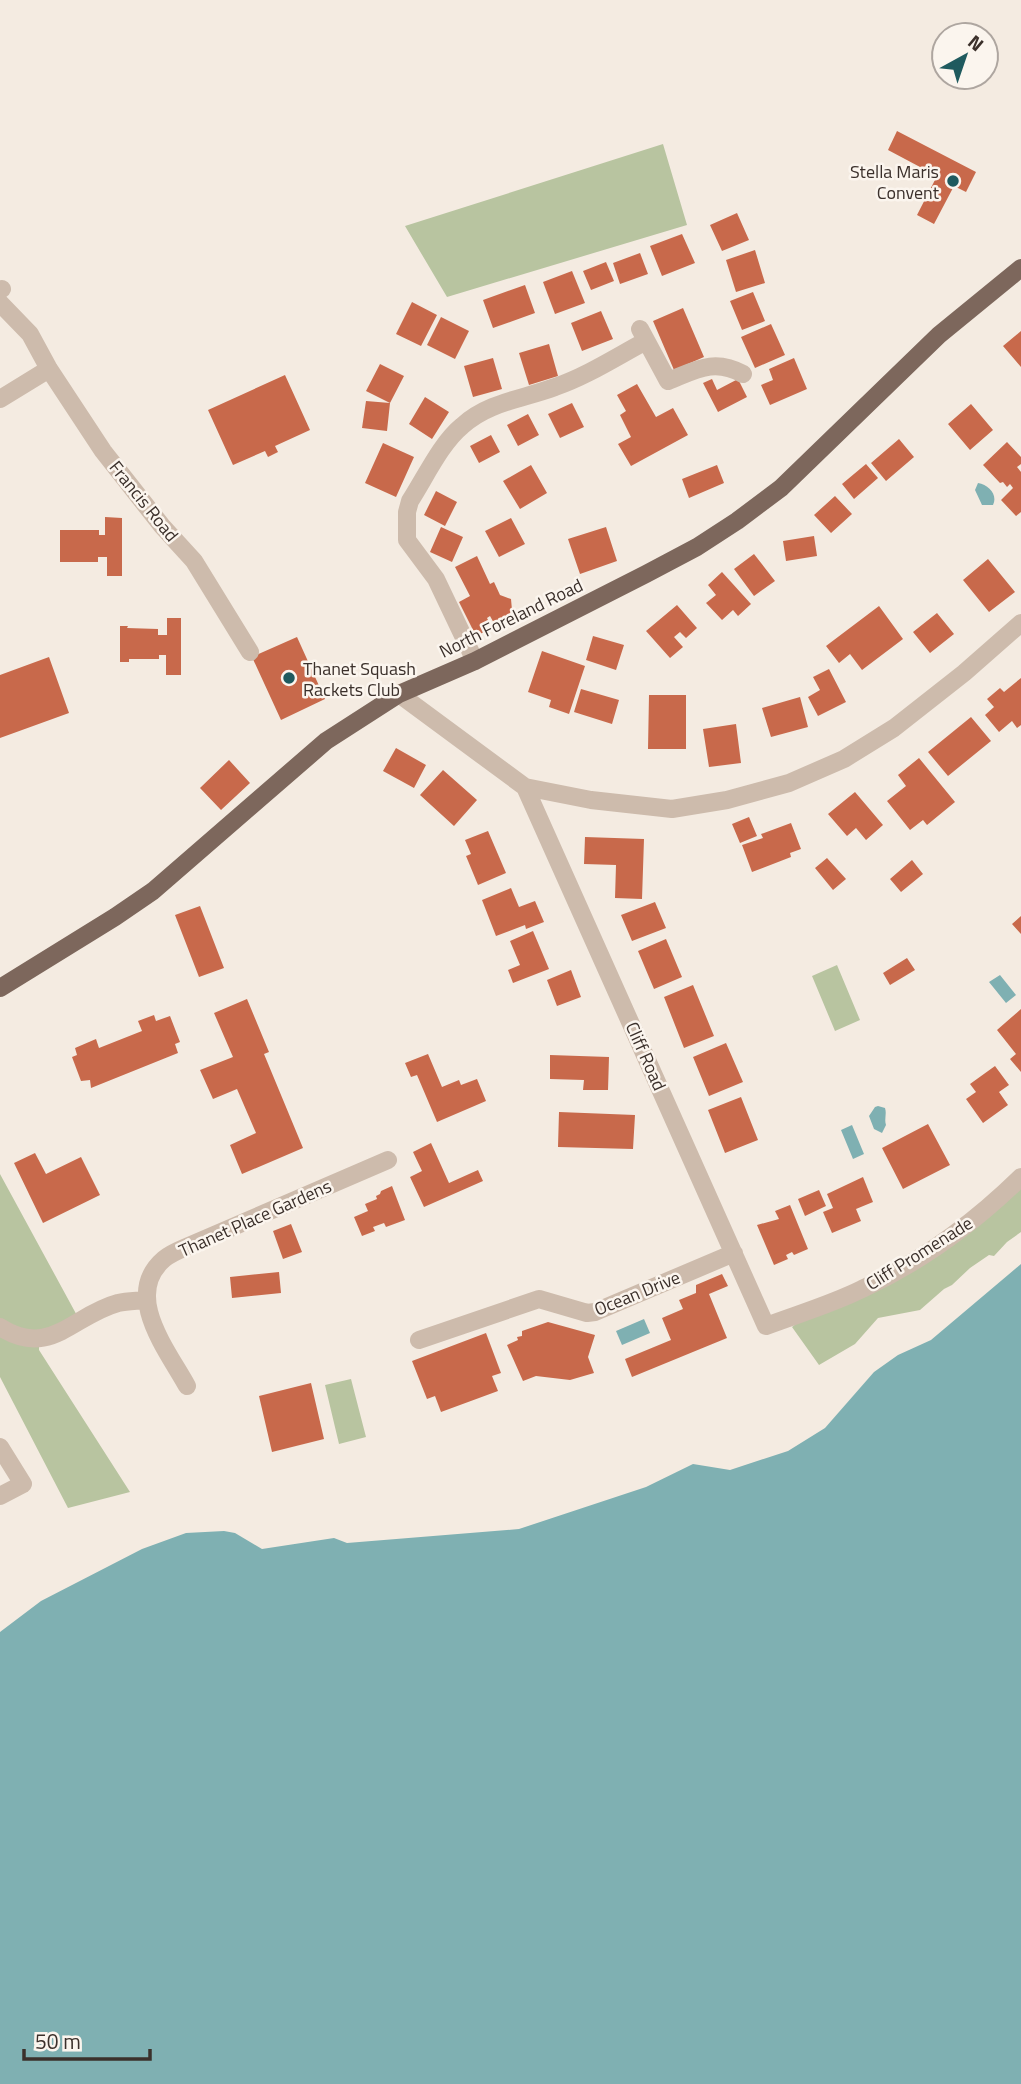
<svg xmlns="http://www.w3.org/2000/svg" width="1021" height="2084" viewBox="0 0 1021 2084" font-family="'Titillium Web',sans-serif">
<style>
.green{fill:#b8c4a0}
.water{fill:#7fb0b2}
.building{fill:#c8694b}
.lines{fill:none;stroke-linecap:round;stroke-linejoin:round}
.minor{stroke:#cdbbac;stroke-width:18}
.major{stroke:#7d675c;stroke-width:18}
.poi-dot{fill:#1f5a5e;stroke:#fbf5ee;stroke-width:2.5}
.labels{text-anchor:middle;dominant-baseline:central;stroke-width:5;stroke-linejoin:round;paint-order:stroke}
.poi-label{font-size:18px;fill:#3b302b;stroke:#fbf5ee;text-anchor:end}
.street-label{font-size:18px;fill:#3b302b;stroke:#fbf5ee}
</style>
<rect width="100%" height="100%" fill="#f4ebe1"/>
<path class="green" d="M663,144L687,225L447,297L405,226Z
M837,965L860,1020L835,1031L812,976Z
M0,1174L80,1321L39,1335V1350L130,1492L68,1508L0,1377Z
M1021,1187V1232L1007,1242L994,1256L989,1255L970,1268L952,1285L944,1289L920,1310L878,1318L855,1344L819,1365L792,1327L802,1319Z
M351,1379L366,1437L339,1444L325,1385Z"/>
<path class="water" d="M978,483C989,485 998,495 993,505H982L975,490Z
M1000,975L1016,995L1006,1003L989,982Z
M878,1106L885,1108C887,1114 884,1119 886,1125L882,1133L874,1129L869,1116L875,1107Z
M852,1125L864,1154L853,1159L841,1130Z
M1021,1264V2084H0V1632L41,1601L142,1549L186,1533L224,1531L235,1533L262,1549L334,1538L347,1543L519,1529L646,1487L693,1464L730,1470L788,1451L825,1428L874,1372L898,1355L931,1340Z
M644,1319L650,1333L622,1345L616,1331Z"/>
<path class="building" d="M897,131L976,172L966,192L954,186L934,224L917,215L937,176L888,150Z
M737,213L749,240L722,251L710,225Z
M682,234L695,263L662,276L650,246Z
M755,250L765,283L736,292L726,260Z
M640,253L648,274L620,284L613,263Z
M606,262L614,281L591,290L583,271Z
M572,271L585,303L555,314L543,282Z
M525,285L535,313L493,328L483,300Z
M753,292L765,321L742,330L730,301Z
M412,302L437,315L421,346L396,334Z
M683,308L704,357L674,370L653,321Z
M601,311L613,339L582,351L571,323Z
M441,317L469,331L455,359L427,345Z
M771,324L785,355L755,368L741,337Z
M1021,331V367L1003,346Z
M549,344L558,376L529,385L519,353Z
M493,358L502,389L473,397L464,366Z
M794,358L807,389L770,405L761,385L773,380L769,369Z
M380,364L404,376L390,403L387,431L362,428L366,401L390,403L366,391Z
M285,375L310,430L275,446L278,452L268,457L265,451L233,465L208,410Z
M712,379L717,390L738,379L747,397L718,412L703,383Z
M637,384L656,417L673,408L688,435L631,466L618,444L631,437L620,415L626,411L617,395Z
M425,397L449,412L432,439L409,424Z
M572,403L584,427L560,438L548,414Z
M971,404L993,430L970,450L948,424Z
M528,414L539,435L518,446L507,425Z
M491,435L500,452L479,463L470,446Z
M899,439L914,457L886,481L871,463Z
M1007,442L1021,457V464L1017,467L1021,472V512L1016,516L1001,500L1013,488L1010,484L1007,487L1003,482L1000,483L983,465Z
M383,443L414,457L396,497L365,483Z
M866,464L878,478L854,499L842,484Z
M531,465L547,493L520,509L503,481Z
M717,465L724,483L689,498L682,479Z
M436,491L457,502L445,526L424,515Z
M835,496L852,514L831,533L814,515Z
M105,517L122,518V576H107V557H98V562H60V530H99V535H105Z
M511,518L525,544L499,557L485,531Z
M441,527L463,537L452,562L430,552Z
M606,527L617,561L580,574L568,539Z
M814,536L817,556L786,561L783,541Z
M754,554L775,581L754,596L734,569Z
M477,556L490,584L494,582L500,595L511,599L512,610L506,619L495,625L490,616L487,618L492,628L476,636L459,602L470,596L455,567Z
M988,559L1015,592L989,612L963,580Z
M722,572L751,604L738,616L733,610L722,620L706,603L716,595L708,585Z
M677,605L697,628L686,638L680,632L674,637L683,647L670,658L646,631Z
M879,606L903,639L862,670L850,654L839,663L826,646Z
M937,613L954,634L930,653L913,632Z
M167,618H181V675H166V655H159V659H129V662H120V626H128L127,628L158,629V635H167Z
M593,636L624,645L616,670L586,660Z
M297,637L325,699L281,720L252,657Z
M542,651L585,666L569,714L549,707L551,700L528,692Z
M49,657L69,713L0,738V675Z
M829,669L846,702L818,716L808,697L820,690L813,677Z
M1021,678V725L1017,728L1012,721L999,732L985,715L994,707L987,699L1000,688L1004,692Z
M581,689L619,700L612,724L574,712Z
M649,695H686V749H648Z
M800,697L808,727L771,737L762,708Z
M971,717L991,741L948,776L928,752Z
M736,724L741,763L709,767L703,729Z
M396,748L426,765L414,788L383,771Z
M919,758L955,802L927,825L923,820L910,830L887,801L906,786L898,775Z
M229,760L250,783L221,810L200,788Z
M443,770L477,800L454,826L420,795Z
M855,792L883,825L866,840L856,828L847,836L828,814Z
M749,817L757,836L740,843L732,824Z
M791,823L801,849L790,853L791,857L752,872L742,845L763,838L761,834Z
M488,831L506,873L478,885L466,856L471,854L465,840Z
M585,837L644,839L642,899L615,898L616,865L584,864Z
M827,858L846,879L833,890L815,868Z
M912,860L923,874L901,892L890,879Z
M511,888L519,907L535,901L544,922L526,929L525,925L496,936L482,900Z
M655,902L666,928L632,941L621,915Z
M200,906L224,968L199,977L175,915Z
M1021,916V934L1012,924Z
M533,931L549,969L513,983L508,970L520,965L510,941Z
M666,939L682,977L654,989L638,951Z
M907,958L915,970L890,985L883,973Z
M571,970L581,997L557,1006L547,980Z
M693,985L714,1036L684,1048L664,997Z
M247,999L269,1052L264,1054L303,1148L242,1174L230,1145L256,1133L237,1089L213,1099L200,1070L233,1057L214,1013Z
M1021,1009V1072L1010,1059L1016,1054L997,1030Z
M154,1015L156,1021L170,1016L180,1042L175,1044L178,1053L91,1088L90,1080L81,1081L72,1057L77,1055L75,1048L96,1039L99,1048L142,1031L138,1021Z
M726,1043L743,1082L709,1096L693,1057Z
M428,1054L442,1087L459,1080L461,1085L477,1079L486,1101L437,1122L417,1075L411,1077L405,1063Z
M550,1055L609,1057L608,1090H583L584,1080L550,1079Z
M995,1066L1009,1085L999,1092L1008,1105L983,1123L966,1099L976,1092L970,1084Z
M741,1097L758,1140L725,1153L708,1110Z
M559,1112L635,1115L633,1149L558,1147Z
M928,1124L950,1165L903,1189L882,1148Z
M431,1143L449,1183L478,1170L483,1181L424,1207L410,1177L422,1171L413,1152Z
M35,1153L46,1174L81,1157L100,1195L43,1223L14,1163Z
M863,1177L873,1202L856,1209L861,1221L832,1233L823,1212L833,1208L827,1194Z
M392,1186L405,1220L386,1227L384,1223L373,1227L375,1231L362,1236L354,1217L368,1211L365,1204L377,1199L376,1196L380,1194L381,1191Z
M819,1190L826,1206L805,1216L798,1199Z
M790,1205L808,1249L794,1255L792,1252L786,1255L788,1259L774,1265L757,1225L779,1219L775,1211Z
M291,1224L302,1252L283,1259L273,1231Z
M279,1272L281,1293L232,1298L230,1277Z
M722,1274L728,1286L709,1294L727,1338L632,1377L625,1359L671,1340L662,1318L683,1309L679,1300L696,1293V1285Z
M548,1322L595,1335L588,1357L594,1373L570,1380L536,1376L523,1381L507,1345L518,1340L517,1337L522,1336V1331Z
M486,1333L501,1373L492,1376L498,1391L441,1412L435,1396L427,1399L412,1361Z
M311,1383L324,1439L272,1452L259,1396Z"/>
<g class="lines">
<path class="minor" d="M0,290L2,289
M0,303L30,334L49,369L103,451L162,526L194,561L250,652
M640,329L668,381C696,370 714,358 743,374
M0,399L49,369
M475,661L436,579L407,540V512L410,501C425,478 441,443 462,426C488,402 523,399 555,387C587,376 616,357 646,341
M399,694L525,787L591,800L672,809L727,800L789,783L844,759L894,728L964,673L1021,623
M525,787L766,1326C798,1314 832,1304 862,1289C921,1262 975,1222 1021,1177
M0,1327C50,1359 73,1315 118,1303C127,1301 137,1301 146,1300
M419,1340L539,1299L587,1313L595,1312L734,1253
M187,1386C168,1351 122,1295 164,1259C170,1254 177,1251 184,1248L388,1160
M0,1447L23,1484L0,1496"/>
<path class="major" d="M0,988L115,917L153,891L326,741L399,694L475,661L646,574L697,547L737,521L781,488L939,335L1021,268"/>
</g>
<g class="poi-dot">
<circle cx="953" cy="181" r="7"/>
<circle cx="289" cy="678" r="7"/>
</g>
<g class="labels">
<g class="poi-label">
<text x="939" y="171">Stella Maris<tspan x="939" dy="21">Convent</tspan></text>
<text x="303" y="668" text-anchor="start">Thanet Squash<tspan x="303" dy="21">Rackets Club</tspan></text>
</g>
<g class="street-label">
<text transform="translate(144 501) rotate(51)">Francis Road</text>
<text transform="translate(511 618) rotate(-26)">North Foreland Road</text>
<text transform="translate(646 1056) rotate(66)">Cliff Road</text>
<text transform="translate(255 1218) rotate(-24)">Thanet Place Gardens</text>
<text transform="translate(919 1253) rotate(-32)">Cliff Promenade</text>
<text transform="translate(637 1293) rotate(-22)">Ocean Drive</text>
</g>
</g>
<g transform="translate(965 56) rotate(40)"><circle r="33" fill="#fbf5ee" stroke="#aea6a0" stroke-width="2"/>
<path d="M0-5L12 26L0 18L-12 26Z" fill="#1f5a5e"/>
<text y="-10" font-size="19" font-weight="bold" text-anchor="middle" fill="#3b302b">N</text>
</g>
<path d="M24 2049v10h126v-10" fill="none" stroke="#3b302b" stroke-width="3.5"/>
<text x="35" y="2049" font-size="21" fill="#3b302b" stroke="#fbf5ee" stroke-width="5" paint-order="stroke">50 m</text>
</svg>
